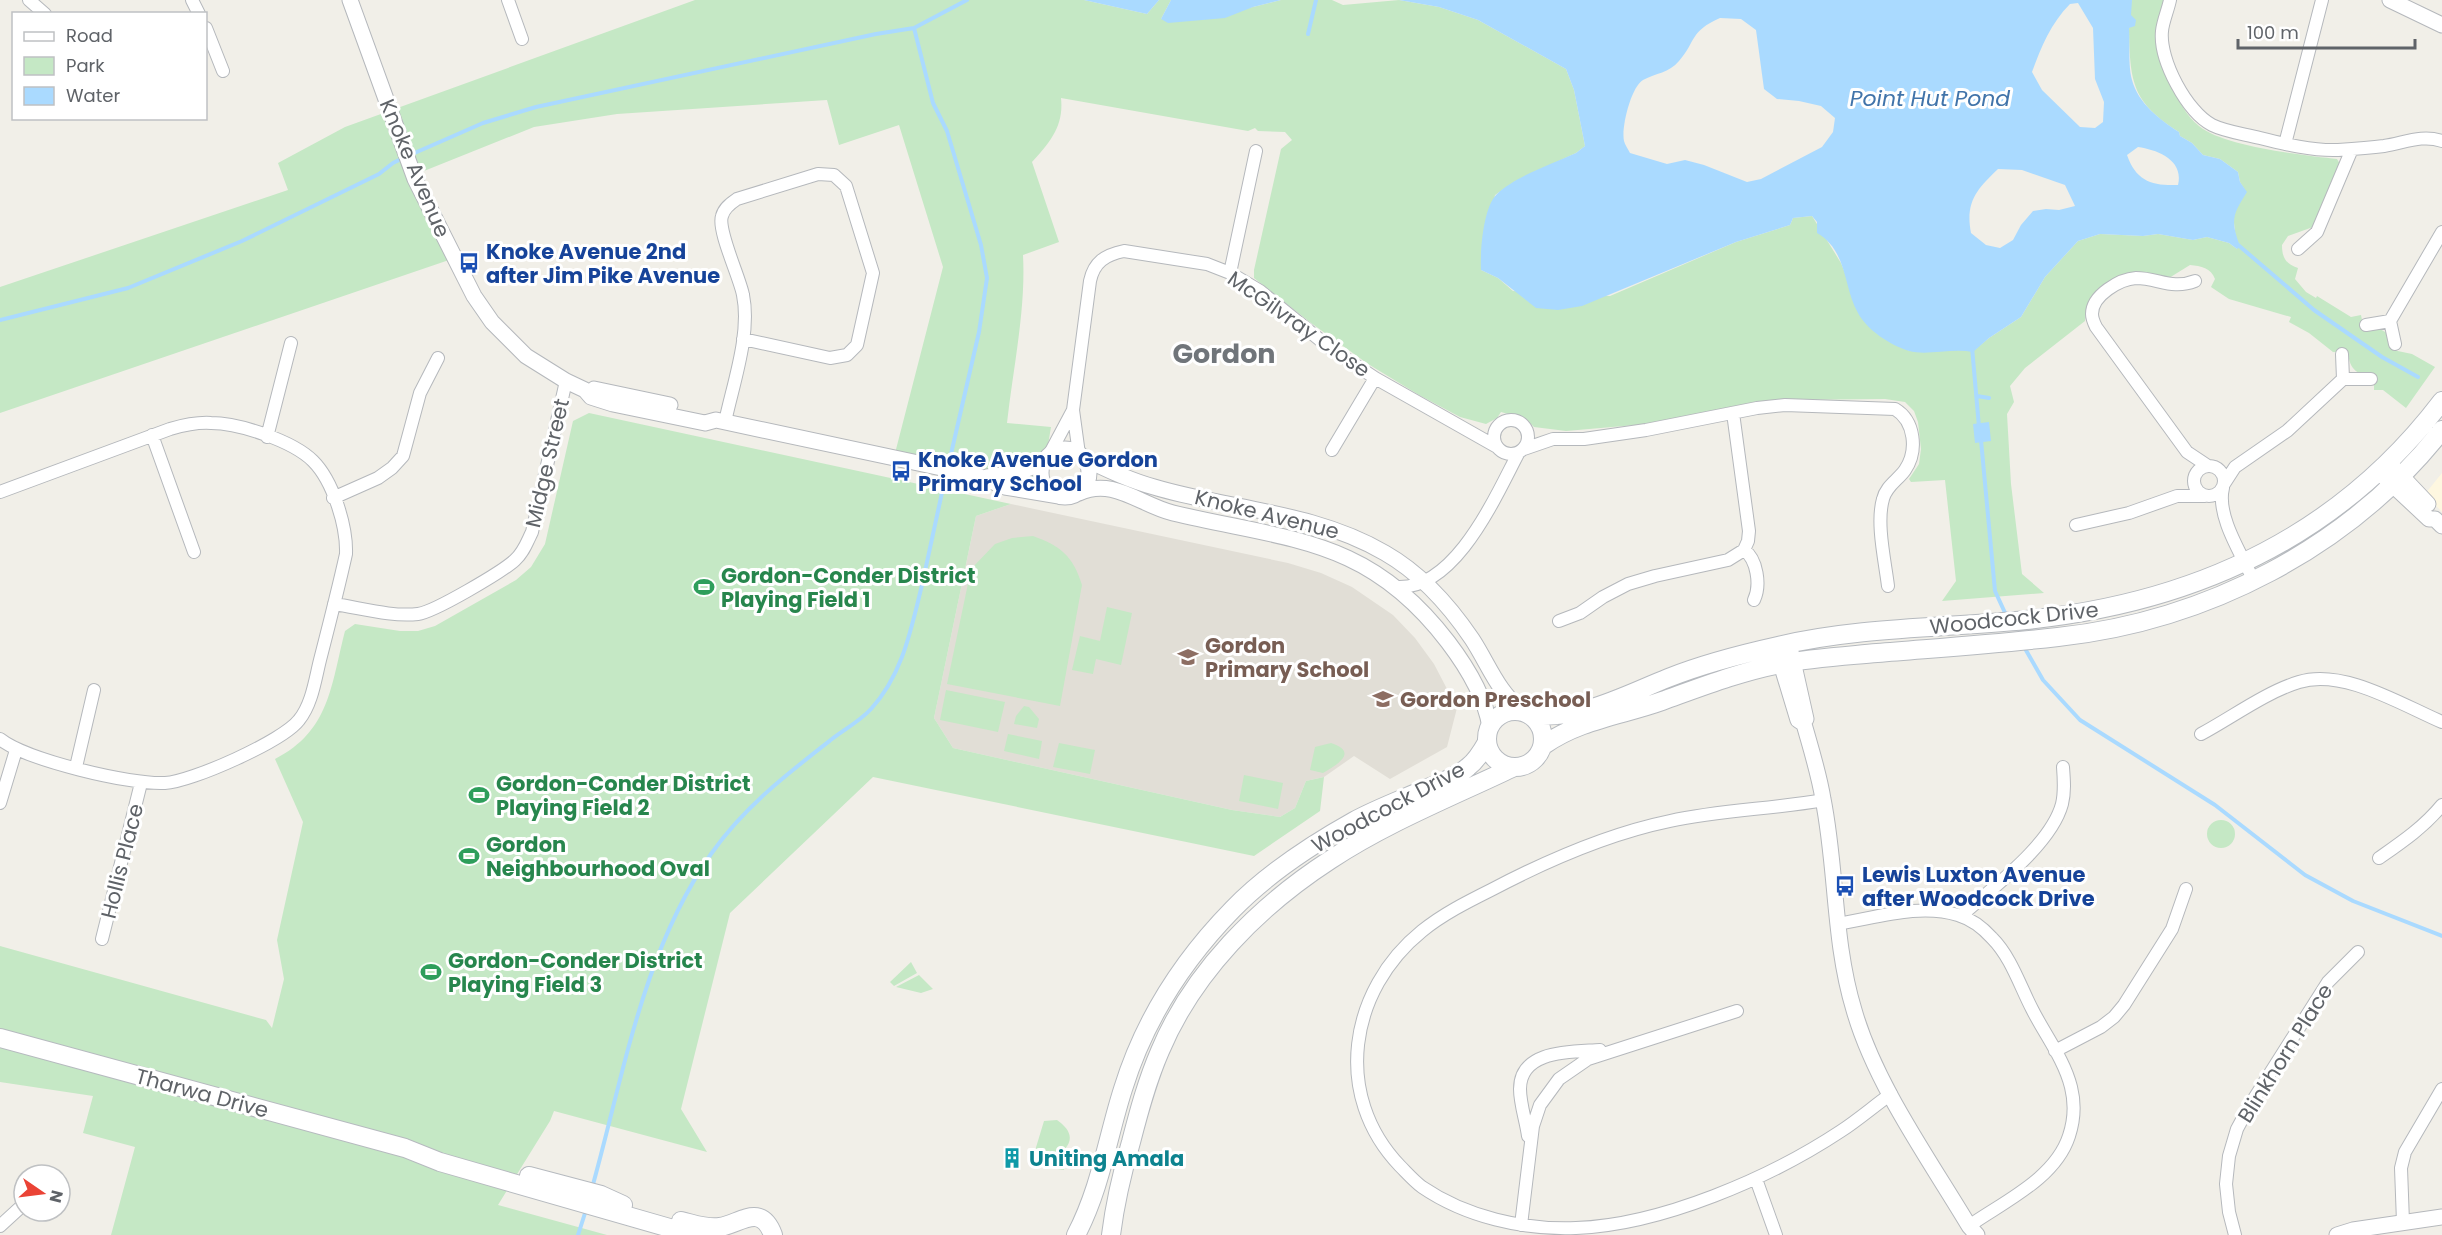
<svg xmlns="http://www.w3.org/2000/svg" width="2442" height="1235" viewBox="0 0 2442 1235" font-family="Poppins,sans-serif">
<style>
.commercial{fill:#fef7e0}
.education{fill:#e1ded6}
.green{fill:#c5e8c5}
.water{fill:#aadaff;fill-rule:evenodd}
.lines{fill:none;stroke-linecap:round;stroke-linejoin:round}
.stream{stroke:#aadaff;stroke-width:4}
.minor-casing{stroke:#b5b8bc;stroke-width:14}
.tertiary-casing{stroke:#b5b8bc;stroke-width:17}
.secondary-casing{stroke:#b6babf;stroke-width:20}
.minor{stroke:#fff;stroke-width:12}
.tertiary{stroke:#fff;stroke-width:15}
.secondary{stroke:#fff;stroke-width:18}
.labels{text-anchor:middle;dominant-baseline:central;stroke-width:6;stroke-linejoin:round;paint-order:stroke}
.street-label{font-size:21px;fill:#5f6368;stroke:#fff}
.transit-label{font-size:21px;font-weight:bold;fill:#164399;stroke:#fff;text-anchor:start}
.leisure-label{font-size:21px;font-weight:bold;fill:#27864d;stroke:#fff;text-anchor:start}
.education-label{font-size:21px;font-weight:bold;fill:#785e54;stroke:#fff;text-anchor:start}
.culture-label{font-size:21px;font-weight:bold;fill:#0d838f;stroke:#fff;text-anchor:start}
.water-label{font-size:22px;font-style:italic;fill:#4174aa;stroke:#fff}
.district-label{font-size:27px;font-weight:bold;fill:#70757a;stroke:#fff}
</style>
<rect width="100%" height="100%" fill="#f1efe8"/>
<path class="commercial" d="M2442,473V512L2425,494Z"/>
<path class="education" d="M1011,504L1288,563L1321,573L1352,587L1393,615L1415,638L1434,664L1457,708L1447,747L1390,779L1354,756L1324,777L1306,781L1295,808L1280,817L1232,810L953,748L934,718L976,516Z"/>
<path class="green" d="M695,0H1084L1147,14L1159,0H1171L1161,19L1253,7L1281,0H1332L1343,5L1399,0L1439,7L1478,20L1566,69L1574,90L1585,146L1576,153L1514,182L1495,195L1481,270L1498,278L1513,291L1610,296L1736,242L1790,225L1793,218L1812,216L1841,263L1849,283L1909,351C1931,351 1952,348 1973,351L1989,338L2021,317L2045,277L2078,241L2100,234L2143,236L2158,234L2193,240L2207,237L2229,243L2237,249L2233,214L2246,192L2240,182L2238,172L2220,159L2203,155L2192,143L2180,136L2179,132C2133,103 2130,83 2129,31C2129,21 2131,13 2130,3L2132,0H2164C2154,41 2154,50 2173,88C2180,102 2186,116 2199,126C2224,147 2304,155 2337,159L2340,164L2313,227L2288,236L2282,245C2282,258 2286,264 2298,268L2295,279L2306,292L2316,298L2317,296L2351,317L2361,315L2364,330L2378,328L2387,333L2393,350L2412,354L2435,367L2406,408L2383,390H2374V376C2357,375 2350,370 2348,353L2333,352L2309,333L2289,322L2291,317L2229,299L2211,287L2215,279C2211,268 2201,266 2190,265L2169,278C2158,276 2146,271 2136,272C2109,274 2087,296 2085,321L2025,368L2010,386L2014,402L2007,414L2011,484L2022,574L2044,593L1942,601L1956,581L1945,480L1911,482L1909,479L1919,464L1921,449L1918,422L1914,411L1905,402L1885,399L1779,400L1647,424L1566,431L1534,427L1526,419L1501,412L1497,418L1486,424L1460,417L1419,395L1368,364L1311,323L1254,278V270L1281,149L1292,140L1285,132L1258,131L1255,128L1248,131L1061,98C1064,126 1050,142 1032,162L1059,242L1023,255C1026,310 1013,368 1007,423L1051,427L1040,493L893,461L943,267L899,125L839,145L827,100L617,114L534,127L409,177L449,260L0,413V287L288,190L278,163L345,127Z
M589,413L1011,504L976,516L934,718L953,748L1232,810L1280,817L1295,808L1306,781L1324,777L1320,811L1254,856L873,777L730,913L681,1109L707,1152L554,1111L550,1121L498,1205L607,1235H111L135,1147L83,1133L93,1096L0,1082V946L266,1020L272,1028L284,979L277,940L303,822L275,759C330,731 331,685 345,631L355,624L400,631H418L435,626L516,580L531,567L545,544L573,421Z
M1033,536C1061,546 1073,556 1082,585L1060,706L947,684L971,569L995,544L1012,538Z
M1107,607L1132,613L1121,665L1096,659L1093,674L1072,670L1080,636L1100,641Z
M946,690L1005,702L998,732L940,720Z
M1024,706L1029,707L1039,719L1037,728L1014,724L1016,716Z
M1008,734L1042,741L1039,759L1004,751Z
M1059,743L1095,750L1090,774L1053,767Z
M1331,743C1359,752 1337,765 1323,773L1310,770L1315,747Z
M1244,775L1283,783L1278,809L1239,801Z
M2207 834a14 14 0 1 1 28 0a14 14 0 1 1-28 0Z
M911,962L917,973L894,986L890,982Z
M919,975L933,989L921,993L896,987Z
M1057,1120C1068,1128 1075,1137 1065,1149L1066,1159L1064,1170L1043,1167L1034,1154L1044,1121Z"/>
<path class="water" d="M1084,0H1159L1147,14Z
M1171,0H1281L1253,7L1225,18L1168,23L1161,19Z
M1399,0H2132L2131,15L2136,20L2135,26L2129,28C2130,43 2128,67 2132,80C2138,103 2160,120 2179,132L2180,136L2192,143L2203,155L2220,159L2238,172L2240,182L2247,192C2233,214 2230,220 2240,246L2237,249L2229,243L2207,237L2193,240L2158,234L2143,236L2100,234L2078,241L2045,277L2021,317L1989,338L1973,352C1951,348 1927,356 1909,351C1890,345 1867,330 1858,313C1843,287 1848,251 1817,233V222L1812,216L1793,218L1790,225L1736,242L1582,306L1558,310L1536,308L1498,278L1481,270C1480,252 1483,207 1497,194C1516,176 1552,164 1576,153L1585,146L1574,90L1566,69L1478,20L1439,7ZM2078,3L2093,28L2095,79L2104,102L2103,122L2095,128L2080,127L2042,90L2032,72C2041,47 2051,23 2070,4ZM1720,18L1741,19L1756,30L1764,89L1777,99L1799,101L1821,106L1835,118L1833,132L1822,147L1761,179L1747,182L1704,165L1685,160L1667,164L1630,153C1628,149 1625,145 1624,141C1621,128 1631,87 1643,80C1656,73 1669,73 1679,61C1697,40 1689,32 1720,18ZM2138,147C2158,150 2184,160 2178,185C2152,186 2136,181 2127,155ZM1998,169L2022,170L2065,185L2075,206L2059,210L2046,209L2033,211L2021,225L2013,240L2000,248L1986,245L1971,233C1965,202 1977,189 1998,169Z
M1989,422L1991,441L1975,443L1973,424Z"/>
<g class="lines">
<path class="stream" d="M1308,34L1316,0
M410,155L483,123L536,107L876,34L914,28
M2237,244L2314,310L2382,357L2418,377
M0,320L128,288L242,241L379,174L393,163L403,158
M1972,347L1979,427
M1977,396L1989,398
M1981,440L1995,591L2006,615
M948,467L979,332L987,278L981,245L947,131L933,103L914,28L967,0
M2023,645L2043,680L2080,720L2215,805L2305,875L2353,901L2442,936
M592,1188C624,1074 642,953 711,854C744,807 787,774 832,739C845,729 860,721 871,709C903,674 911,629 922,585C930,548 938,511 946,474
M578,1235L586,1210"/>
<g class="minor-casing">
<path id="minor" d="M29,0L45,14
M192,0L199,14
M508,0L522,39
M2170,0C2168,10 2163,21 2162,31C2159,60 2187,112 2212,125C2226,132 2245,134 2260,138C2284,144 2313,151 2338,150C2353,149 2368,148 2384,146C2404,143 2422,134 2442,141
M206,28L223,71
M2285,144L2322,0
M2298,249L2317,232L2352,149
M1230,273L1256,151
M2195,281C2172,290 2158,278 2136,278C2120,279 2092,295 2092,314C2092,318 2094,323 2096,327L2187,452L2208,466
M2366,325L2390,321
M2395,344L2390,321L2442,232
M2342,354L2343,379H2371
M1494 437a17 17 0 1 1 34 0a17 17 0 1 1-34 0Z
M725,422C733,384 751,334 743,295C740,278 717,230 722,216C724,208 731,203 737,199L818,174L834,175L846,186L873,273L857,345L847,355L830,358L743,339
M152,435L194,552
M267,437L291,343
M1524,449L1553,439H1584L1646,430L1757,408L1785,405L1895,409C1915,421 1918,451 1905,470C1898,480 1886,486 1883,499C1876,523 1885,561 1888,586
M1332,450L1375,378
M1079,454L1073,410L1090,281C1094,262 1105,255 1124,251L1207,264L1230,273L1260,291L1330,348L1375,378L1497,447
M1049,455L1073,410
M2194 481a15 15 0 1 1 30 0a15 15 0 1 1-30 0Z
M2224,484L2235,467L2287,431L2343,379
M2223,488C2216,516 2242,555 2254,581
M0,492L170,429C184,425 197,422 211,423C239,423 293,441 313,461C333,481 347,526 346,554C338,590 329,625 320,660C315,680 312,704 299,720C283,741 191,782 165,783C131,785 26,760 0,739
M333,498L378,478L392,468L403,456L420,393L438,358
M2076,525L2129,513L2177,496H2205
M1744,550C1757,559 1761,585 1754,600
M1397,587C1456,590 1496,495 1519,452
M334,604C361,608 391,617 418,614C434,612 502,572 515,560C524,552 527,542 532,532L566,381
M1559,621L1580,613L1603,597L1628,584L1655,576L1728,560L1744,550L1748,541L1749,531L1733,413
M2201,734C2231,718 2266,692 2299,682C2343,668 2402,705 2442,722
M76,767L94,690
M1824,800C1773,809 1720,810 1670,821C1607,834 1548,860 1491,890C1467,902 1443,914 1422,931C1349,990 1332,1095 1400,1166C1407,1173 1414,1181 1422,1187C1466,1217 1523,1230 1576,1228C1661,1225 1770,1178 1841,1131C1858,1120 1874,1106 1891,1094
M0,803L16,750
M2379,858C2402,842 2424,827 2442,805
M1961,916C1992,888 2051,845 2062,804C2065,792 2064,780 2063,767
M1837,924C1876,918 1919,903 1958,915C1971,919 1983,928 1992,938C2011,957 2020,986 2032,1009C2045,1035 2064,1059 2071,1087C2075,1103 2074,1121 2069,1136C2055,1179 2003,1202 1969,1226
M102,939L141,783
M2055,1051L2101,1027L2114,1017L2124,1005L2172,929L2186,889
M1528,1136C1526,1121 1520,1104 1520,1089C1520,1049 1573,1052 1600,1050
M1756,1179L1776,1235
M2403,1222L2401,1168L2405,1152L2442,1089
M1521,1225L1533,1126L1540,1105L1559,1079L1588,1059L1737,1011
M0,1226L24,1204
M2235,1235L2229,1212L2226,1184L2229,1156L2237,1129L2250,1105L2328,982L2358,952"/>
</g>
<g class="tertiary-casing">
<path id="tertiary" d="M350,0L415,179L474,296L492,322L526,356L566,381L585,390L591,397L613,404L705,423L716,420L965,473L984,478L1005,487L1059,496
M2390,0L2442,25
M594,389L670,405
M1041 473a24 24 0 1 1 48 0a24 24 0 1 1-48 0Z
M1082,457C1105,469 1129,480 1154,487C1231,510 1313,511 1385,553C1420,573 1449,605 1472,639C1489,665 1498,693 1524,712
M2393,467L2428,504
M2383,476L2429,519H2435L2442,526
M987,477C1012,473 1025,474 1047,458
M1079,493C1113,477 1140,505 1173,513C1290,541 1368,537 1448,642C1467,667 1485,697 1490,727
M1791,652L1806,719
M1778,654L1798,720L1804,724C1811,749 1819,774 1823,799C1837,869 1833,941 1854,1010C1875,1084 1929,1159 1969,1226L1977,1235
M2337,1235L2353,1230L2442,1217"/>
</g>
<g class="secondary-casing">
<path id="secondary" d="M1487 739a28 28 0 1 1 56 0a28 28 0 1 1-56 0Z
M1530,715C1581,720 1623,696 1668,678C1703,664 1742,654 1778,646C1859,627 1944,628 2026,620C2194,603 2338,538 2442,401
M1544,745C1579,720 1623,715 1662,701C1701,687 1739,672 1780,664C1811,658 1845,656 1877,653C1937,648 1998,644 2058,637C2206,621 2349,548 2442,430
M0,1038L405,1148L440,1162L694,1235
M529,1176L601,1195L623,1205
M681,1221C694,1224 706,1229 720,1227C740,1224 761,1202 773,1235
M1076,1235C1101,1187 1107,1139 1123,1089C1144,1021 1183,960 1233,909C1268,873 1311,845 1354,821C1378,808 1403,799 1428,788C1442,782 1457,777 1468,767C1477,760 1482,751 1487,742
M1111,1235C1115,1203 1122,1173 1131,1142C1139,1111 1147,1081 1160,1051C1193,972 1259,906 1330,860C1386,823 1451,797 1512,768"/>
</g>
<use href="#minor" class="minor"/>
<use href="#tertiary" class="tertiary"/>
<use href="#secondary" class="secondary"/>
</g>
<defs>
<g id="bus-bare" transform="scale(1.62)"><path d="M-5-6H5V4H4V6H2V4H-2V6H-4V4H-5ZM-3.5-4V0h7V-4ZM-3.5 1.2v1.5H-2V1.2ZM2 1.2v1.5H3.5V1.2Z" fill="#1a4fb4" stroke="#fff" stroke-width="2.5" paint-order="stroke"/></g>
<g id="stadium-bare" transform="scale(1.62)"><path d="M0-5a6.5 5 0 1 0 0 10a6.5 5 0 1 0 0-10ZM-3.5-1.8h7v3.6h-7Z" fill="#2e9e5b" stroke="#fff" stroke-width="2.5" paint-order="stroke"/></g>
<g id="school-bare" transform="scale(1.62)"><path d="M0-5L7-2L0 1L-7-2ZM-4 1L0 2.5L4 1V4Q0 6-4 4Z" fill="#8d6e63" stroke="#fff" stroke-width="2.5" paint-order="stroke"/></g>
<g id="building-bare" transform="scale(1.62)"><path d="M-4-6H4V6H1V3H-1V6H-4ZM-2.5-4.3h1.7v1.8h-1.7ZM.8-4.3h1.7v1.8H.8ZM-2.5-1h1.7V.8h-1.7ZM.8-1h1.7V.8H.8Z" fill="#0f9aa8" stroke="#fff" stroke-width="2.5" paint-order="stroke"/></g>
</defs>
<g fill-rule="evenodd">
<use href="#bus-bare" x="469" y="263"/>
<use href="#bus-bare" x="901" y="471"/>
<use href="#stadium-bare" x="704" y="587"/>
<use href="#school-bare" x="1188" y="657"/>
<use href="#school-bare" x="1383" y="699"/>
<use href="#stadium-bare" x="479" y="795"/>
<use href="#stadium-bare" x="469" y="856"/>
<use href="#bus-bare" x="1845" y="886"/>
<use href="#stadium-bare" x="431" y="972"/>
<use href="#building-bare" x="1012" y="1158"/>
</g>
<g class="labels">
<g class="street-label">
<text transform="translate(415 168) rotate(67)">Knoke Avenue</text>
<text transform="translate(1299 324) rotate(35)">McGilvray Close</text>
<text transform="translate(547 463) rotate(-77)">Midge Street</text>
<text transform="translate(1267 514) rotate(14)">Knoke Avenue</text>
<text transform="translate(2014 618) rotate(-6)">Woodcock Drive</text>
<text transform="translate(1388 807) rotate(-28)">Woodcock Drive</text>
<text transform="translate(122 861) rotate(-76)">Hollis Place</text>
<text transform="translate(2285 1053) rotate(-58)">Blinkhorn Place</text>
<text transform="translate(202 1093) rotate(15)">Tharwa Drive</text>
</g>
<g class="transit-label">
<text x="486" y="251">Knoke Avenue 2nd<tspan x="486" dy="24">after Jim Pike Avenue</tspan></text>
<text x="918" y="459">Knoke Avenue Gordon<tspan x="918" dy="24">Primary School</tspan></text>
<text x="1862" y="874">Lewis Luxton Avenue<tspan x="1862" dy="24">after Woodcock Drive</tspan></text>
</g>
<g class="leisure-label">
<text x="721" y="575">Gordon-Conder District<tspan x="721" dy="24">Playing Field 1</tspan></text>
<text x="496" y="783">Gordon-Conder District<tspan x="496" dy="24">Playing Field 2</tspan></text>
<text x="486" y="844">Gordon<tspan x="486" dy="24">Neighbourhood Oval</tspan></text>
<text x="448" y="960">Gordon-Conder District<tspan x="448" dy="24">Playing Field 3</tspan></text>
</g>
<g class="education-label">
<text x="1205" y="645">Gordon<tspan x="1205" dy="24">Primary School</tspan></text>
<text x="1400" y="699">Gordon Preschool</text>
</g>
<g class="culture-label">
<text x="1029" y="1158">Uniting Amala</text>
</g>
<g class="water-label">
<text x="1930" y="98">Point Hut Pond</text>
</g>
<g class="district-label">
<text x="1224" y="353">Gordon</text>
</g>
</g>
<rect x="12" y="12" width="195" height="108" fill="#ffffff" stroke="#bfc1c3" stroke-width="1.5"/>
<rect x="24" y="32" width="30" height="9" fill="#ffffff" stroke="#bfc1c3" stroke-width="1.5"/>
<text x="66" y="42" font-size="18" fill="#5f6368">Road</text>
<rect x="24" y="57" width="30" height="18" fill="#c5e8c5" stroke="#bfc1c3" stroke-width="1.5"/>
<text x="66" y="72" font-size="18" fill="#5f6368">Park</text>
<rect x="24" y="87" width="30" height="18" fill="#aadaff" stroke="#bfc1c3" stroke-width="1.5"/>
<text x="66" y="102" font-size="18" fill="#5f6368">Water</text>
<g transform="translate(42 1193) rotate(104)"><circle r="28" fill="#ffffff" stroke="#bfc1c3" stroke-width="1.5"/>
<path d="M0-4.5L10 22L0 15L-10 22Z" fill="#ea4335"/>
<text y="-9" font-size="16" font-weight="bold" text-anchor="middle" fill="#5f6368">N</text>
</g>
<path d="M2238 39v9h177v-9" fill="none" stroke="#5f6368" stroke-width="3"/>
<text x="2247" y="39" font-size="18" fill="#5f6368" stroke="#ffffff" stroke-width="4.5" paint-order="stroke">100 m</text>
</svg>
